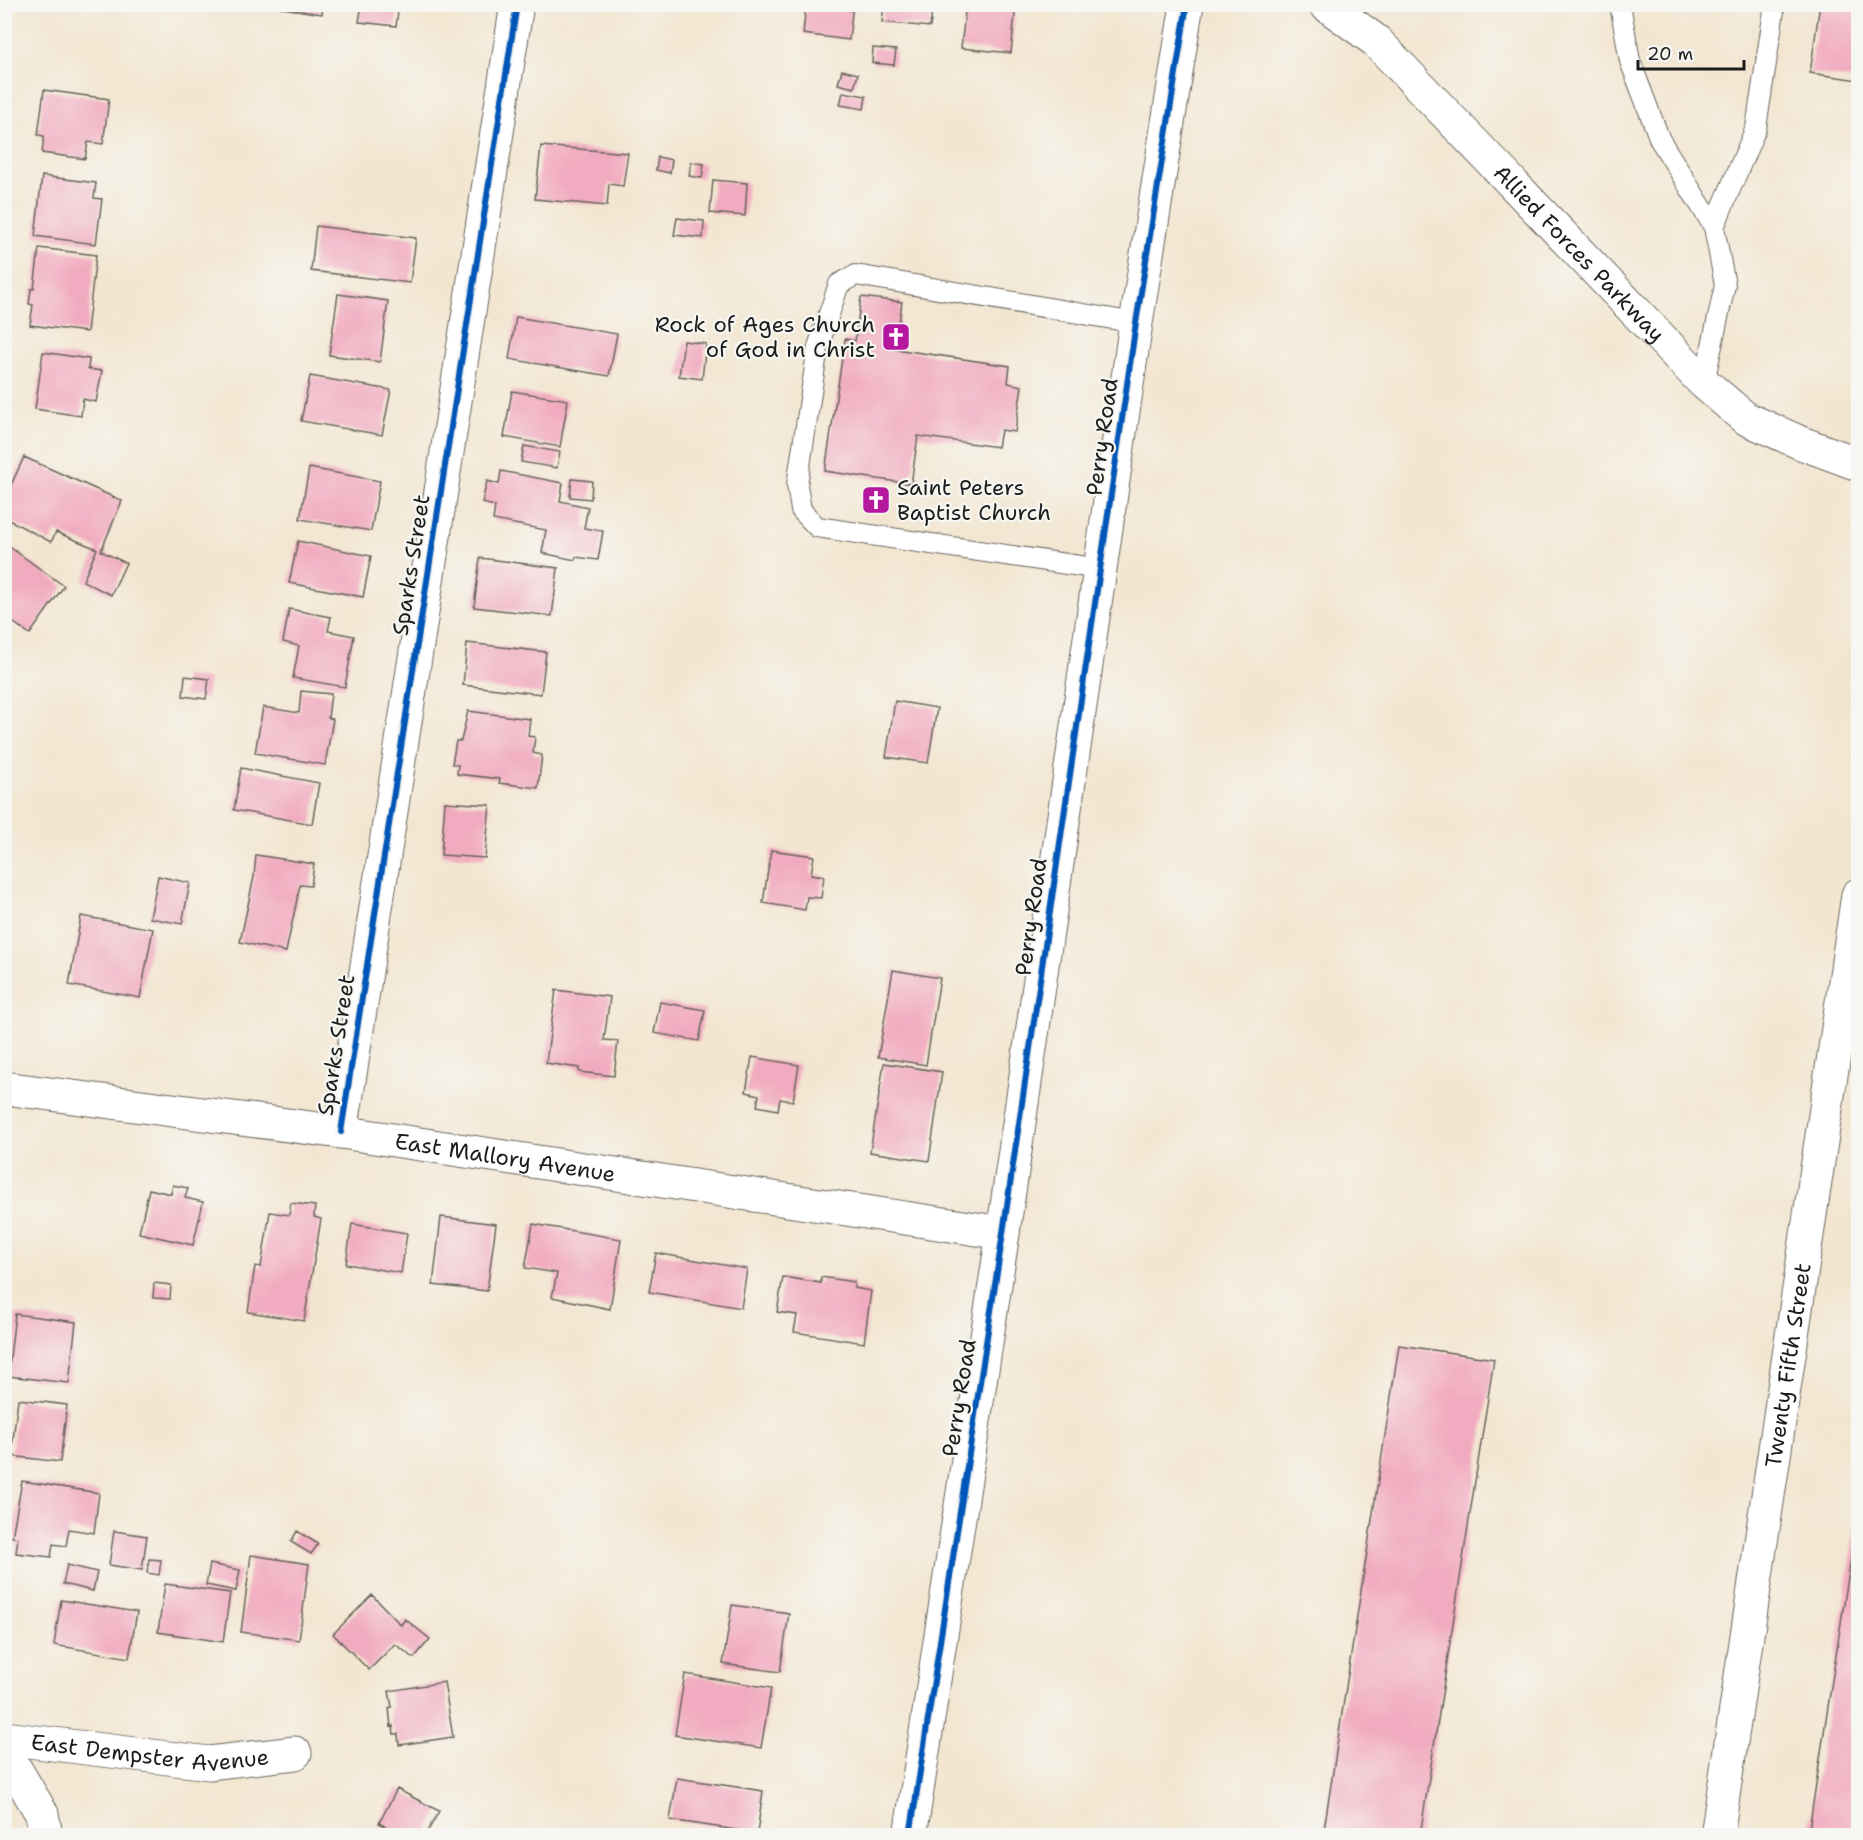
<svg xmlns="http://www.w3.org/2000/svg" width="1863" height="1840" viewBox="0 0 1863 1840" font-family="'Shantell Sans',sans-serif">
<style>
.building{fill:#f1abc0}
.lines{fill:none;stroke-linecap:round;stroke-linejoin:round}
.service-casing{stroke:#67635b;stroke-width:22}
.minor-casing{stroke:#67635b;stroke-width:35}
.tertiary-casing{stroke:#67635b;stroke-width:35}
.service{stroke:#fff;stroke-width:20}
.minor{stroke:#fff;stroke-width:33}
.tertiary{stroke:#fff;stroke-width:33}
.cycleway-casing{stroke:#f6f6f2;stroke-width:10}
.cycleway{stroke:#0057b8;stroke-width:6}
.labels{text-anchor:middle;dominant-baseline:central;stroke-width:4.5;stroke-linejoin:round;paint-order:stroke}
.street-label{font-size:22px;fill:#1c1c1c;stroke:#f6f6f2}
.poi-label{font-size:22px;fill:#1c1c1c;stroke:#f6f6f2;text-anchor:end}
</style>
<rect width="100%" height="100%" fill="#f6f6f2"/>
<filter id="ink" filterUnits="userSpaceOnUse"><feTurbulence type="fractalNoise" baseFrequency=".0167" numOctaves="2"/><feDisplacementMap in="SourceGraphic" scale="12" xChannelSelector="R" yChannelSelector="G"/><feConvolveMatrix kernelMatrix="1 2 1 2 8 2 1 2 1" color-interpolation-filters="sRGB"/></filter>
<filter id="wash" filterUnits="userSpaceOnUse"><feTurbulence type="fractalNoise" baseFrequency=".008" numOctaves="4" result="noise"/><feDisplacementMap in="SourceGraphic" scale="24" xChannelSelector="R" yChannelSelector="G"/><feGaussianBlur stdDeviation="1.35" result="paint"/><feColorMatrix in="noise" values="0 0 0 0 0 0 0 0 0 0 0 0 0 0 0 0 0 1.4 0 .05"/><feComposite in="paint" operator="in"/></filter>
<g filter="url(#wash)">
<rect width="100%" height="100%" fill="#f3e6d1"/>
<g id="blocks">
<path class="building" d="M282,4H323L322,14L281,8Z
M362,4H399L396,26L359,22Z
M806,4H853L849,40L803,34Z
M884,4H933L930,27L882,22Z
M966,4H1016L1011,53L961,48Z
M1820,4H1858V80L1810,73Z
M873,48L896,50L894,65L872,63Z
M842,70L858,74L854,88L838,84Z
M44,90L109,99L103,144L88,142L85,159L42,153L44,136L38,135Z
M843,92L866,96L864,109L840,105Z
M541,146L628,153L623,186L609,184L607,206L535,199Z
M658,157L672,160L670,173L656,170Z
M691,162L704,164L702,178L689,176Z
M42,176L96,183L94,198L102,199L96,244L35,236Z
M713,180L747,183L745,216L710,213Z
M677,218L704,221L703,238L674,235Z
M316,226L416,238L410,283L311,271Z
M39,248L96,255L87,332L30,325L33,305L29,304L31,289H34Z
M338,294L388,301L380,362L329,355Z
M861,297L902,302L895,349L1010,366L1008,383L1022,386L1015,432L1001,430L998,447L918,436L911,484L825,471L845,339L855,341Z
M516,317L617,334L609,376L509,359Z
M684,341L706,344L702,379L679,376Z
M43,352L89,359L88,369L102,371L96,402L83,399L81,416L35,409Z
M310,376L391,390L382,435L301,421Z
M512,391L568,400L560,447L504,437Z
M524,446L560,452L557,468L521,462Z
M24,457L122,501L101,551L126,563L111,595L83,581L97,549L56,532L51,542L5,518L8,511L4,509V500Z
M309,468L380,481L371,531L300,519Z
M501,471L563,483L560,501L588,507L584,528L603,531L598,560L576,557L575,560L542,553L546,530L493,520L495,506L482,503L487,481L499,484Z
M572,479L592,481L591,499L570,497Z
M298,541L371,556L363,597L289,583Z
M4,543L64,586L30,634L4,616Z
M480,558L558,568L552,616L474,607Z
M289,609L331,617L328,631L354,636L345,687L293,678L299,646L283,642Z
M467,643L546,652L541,694L463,685Z
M185,676L209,679L206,699L183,696Z
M301,691L331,694L328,718L333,719L325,765L255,753L263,707L299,713Z
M895,701L937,708L928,763L886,757Z
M468,711L530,719L528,736L535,737L533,753L542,755L538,788L499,783L500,779L457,774L458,765L452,764L456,741H461Z
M241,768L319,783L312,824L234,810Z
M445,802L490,805L485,858L441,855Z
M771,850L814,856L811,874L824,876L821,898L807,897L805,910L763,903Z
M256,855L314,864L311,886L300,885L286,952L240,942L254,877Z
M158,876L190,883L182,924L150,918Z
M81,916L153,929L140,998L69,985Z
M893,970L940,978L926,1065L878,1057Z
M556,990L610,997L604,1040L618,1041L614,1076L579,1072V1068L546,1063Z
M660,1002L705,1010L699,1041L654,1033Z
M752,1057L799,1065L793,1101L780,1099L778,1110L757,1106L759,1095L746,1092Z
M884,1063L942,1072L929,1161L870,1152Z
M173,1185L188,1188L185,1198L203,1202L193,1245L139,1233L149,1189L171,1194Z
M291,1203L315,1206L314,1217L321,1219L304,1321L248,1312L255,1266L261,1267L270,1212L289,1215Z
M441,1217L496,1224L487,1291L433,1285Z
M352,1224L407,1233L401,1273L346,1264Z
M533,1224L621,1239L610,1309L552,1297L557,1273L525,1268Z
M656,1253L747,1269L741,1308L649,1292Z
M783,1277L821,1283V1277L854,1282V1288L871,1291L864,1343L794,1332L797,1315L777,1312Z
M154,1283L171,1285L170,1299L153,1298Z
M15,1314L76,1322L69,1383L8,1376Z
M1399,1345L1494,1359L1420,1836H1323Z
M18,1399L67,1405L60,1462L11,1456Z
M22,1481L99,1493L94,1533L69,1529L66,1546L53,1544L51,1557L16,1553L18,1538L12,1537Z
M1857,1519L1858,1836H1808Z
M114,1531L147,1536L142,1570L109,1565Z
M297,1531L318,1544L311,1554L291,1542Z
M251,1555L309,1564L299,1640L241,1632Z
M149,1559L161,1560L159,1575L147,1573Z
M210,1564L240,1570L236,1591L206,1585Z
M67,1565L97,1572L93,1591L63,1584Z
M165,1584L230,1593L223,1642L158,1632Z
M372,1595L401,1625L405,1619L430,1639L414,1658L395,1644L369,1670L333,1634Z
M61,1600L137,1612L129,1658L54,1645Z
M732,1605L789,1613L780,1672L723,1664Z
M685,1674L771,1688L761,1748L675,1735Z
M444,1682L453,1737L399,1745L398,1734H394L393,1726L391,1727L389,1708L392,1707L389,1691Z
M677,1778L763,1791L757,1833L670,1820Z
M397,1789L439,1811L425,1836H402L379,1823Z"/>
</g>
</g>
<g filter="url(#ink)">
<use href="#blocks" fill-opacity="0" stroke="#67635b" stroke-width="1.5"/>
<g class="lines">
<g class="service-casing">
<path id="service" d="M1620,4L1630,61L1660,140L1714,227L1725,285L1704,383
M1714,227L1756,128L1775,4
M1100,569L817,527L801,510L797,485L818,347L839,284L856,275L1136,323"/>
</g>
<g class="minor-casing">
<g id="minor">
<path id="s1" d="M1325,4L1376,41L1704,383L1745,418L1801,443L1858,464"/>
<path id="s2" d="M4,1088L341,1132L1003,1233"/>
<path d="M341,1132L517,4"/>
<path id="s3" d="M4,1738L209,1763L295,1753"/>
<path d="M4,1750L42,1814L46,1836"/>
<path id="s4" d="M1717,1836L1858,895"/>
</g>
</g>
<g class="tertiary-casing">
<path id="tertiary" d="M910,1836L1003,1233L1136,323L1187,4"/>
</g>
<use href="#service" class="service"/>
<use href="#minor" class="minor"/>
<use href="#tertiary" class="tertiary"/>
<g class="cycleway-casing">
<path id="cycleway" d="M341,1132L517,4
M910,1836L1003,1233L1136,323L1187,4"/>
</g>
<use href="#cycleway" class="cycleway"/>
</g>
</g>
<defs>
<g id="church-square" transform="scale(1.5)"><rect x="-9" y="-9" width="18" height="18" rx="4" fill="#b5179e" stroke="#f6f6f2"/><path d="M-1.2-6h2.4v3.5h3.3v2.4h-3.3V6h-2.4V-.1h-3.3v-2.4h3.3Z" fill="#fff"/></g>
</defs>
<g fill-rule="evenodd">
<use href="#church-square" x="896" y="337"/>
<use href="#church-square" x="876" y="500"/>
</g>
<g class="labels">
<g class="street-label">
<text stroke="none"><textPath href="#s1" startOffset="357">Allied Forces Parkway</textPath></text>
<text transform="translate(1102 437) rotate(-82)">Perry Road</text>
<text transform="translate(411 565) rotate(-81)">Sparks Street</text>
<text transform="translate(1031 917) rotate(-82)">Perry Road</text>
<text transform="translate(336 1045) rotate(-81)">Sparks Street</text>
<text stroke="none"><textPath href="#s2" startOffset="506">East Mallory Avenue</textPath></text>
<text stroke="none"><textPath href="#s4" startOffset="476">Twenty Fifth Street</textPath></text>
<text transform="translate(959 1398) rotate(-81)">Perry Road</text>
<text stroke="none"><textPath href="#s3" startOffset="147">East Dempster Avenue</textPath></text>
</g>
<g class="poi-label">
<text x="875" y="324">Rock of Ages Church<tspan x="875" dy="25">of God in Christ</tspan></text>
<text x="897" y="487" text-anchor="start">Saint Peters<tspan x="897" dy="25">Baptist Church</tspan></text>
</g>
</g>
<rect width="1863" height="1840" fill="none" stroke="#f6f6f2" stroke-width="24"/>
<path d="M1638 60v9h106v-9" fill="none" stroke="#1c1c1c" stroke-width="3"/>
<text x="1647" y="60" font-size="18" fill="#1c1c1c" stroke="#f6f6f2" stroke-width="4.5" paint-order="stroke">20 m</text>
</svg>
